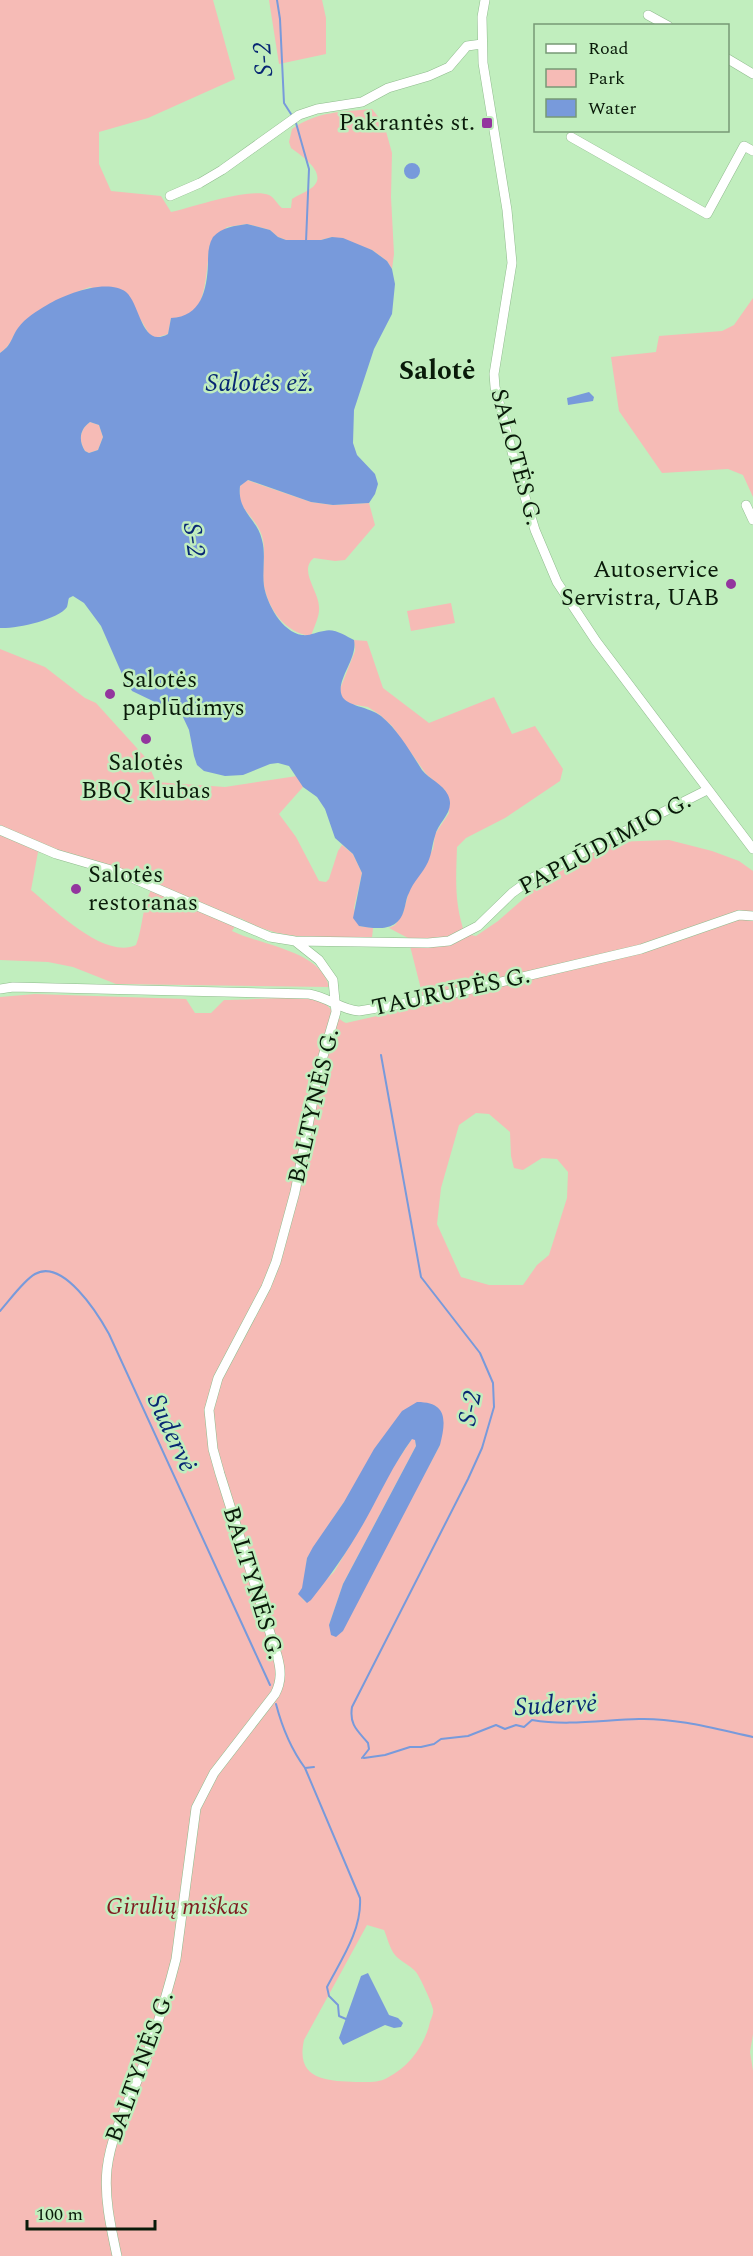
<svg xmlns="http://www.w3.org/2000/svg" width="753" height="2256" viewBox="0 0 753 2256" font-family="Spectral,serif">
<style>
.green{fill:#f6bbb6;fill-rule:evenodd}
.water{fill:#789adb;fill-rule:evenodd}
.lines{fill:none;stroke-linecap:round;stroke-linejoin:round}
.stream{stroke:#789adb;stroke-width:2}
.minor-casing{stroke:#8fbb8d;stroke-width:10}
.minor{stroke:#fff;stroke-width:9}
.poi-dot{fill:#93359e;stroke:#c1eebe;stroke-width:2}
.labels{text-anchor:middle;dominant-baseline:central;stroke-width:5;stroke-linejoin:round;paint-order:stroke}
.poi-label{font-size:24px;fill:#091a09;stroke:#c1eebe;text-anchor:end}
.street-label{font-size:24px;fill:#091a09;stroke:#c1eebe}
.park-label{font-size:24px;font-style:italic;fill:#7f1b20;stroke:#c1eebe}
.water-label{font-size:26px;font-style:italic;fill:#082773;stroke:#c1eebe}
.quarter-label{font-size:27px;font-weight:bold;fill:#091a09;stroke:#c1eebe}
</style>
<rect width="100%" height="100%" fill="#c1eebe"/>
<path class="green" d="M0,0H213L235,79L148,118L99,132V164L111,191L161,196L171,212C192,207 251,187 269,195C275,198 277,204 282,208H291L292,199C298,195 304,193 310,189C331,175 302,156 291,148L289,142L292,129C318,111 341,112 372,109L384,124L392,153L391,197L394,254L392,269L387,261L372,250L332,237L321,240H286L278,237L270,230L247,224L227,227L210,244C207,261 207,299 194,311C188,317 179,318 171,318L168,334L155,338L149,334L141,320L90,287C63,297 40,307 20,327C11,336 14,343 0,353Z
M269,0H322L326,18V54L279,64Z
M753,298V497L743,475L728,469L662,473L619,411L611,357L656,352L659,336L722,331L734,325Z
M90,422L99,425L103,437L98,450L89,453L85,451C78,440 80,429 90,422Z
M247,480L311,502L333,505L369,503L375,525L345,560L335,561L314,558C298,570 319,591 319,607C320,616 314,627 311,636C286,633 269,611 264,586C261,568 268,547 260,531C251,512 237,510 240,486Z
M451,603L455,623L411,631L407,611Z
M354,640L367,641L383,688L429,723L494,697L512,734L535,726L563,769L560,781L505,818L466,838L457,847C456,879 454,903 465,934L476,936L498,921L545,880L613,842L669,840L712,851L739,861L753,871V2034L750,2052L753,2071V2256H0V997L35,994L186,999L195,1013H211L224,1000C244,1000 307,995 322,1002C332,1007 336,1019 346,1023L425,1005L408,938L389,928L395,925L403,913L409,891L433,849L435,834L449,813L445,790L426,774L392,726L380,715L368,707L350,704L342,698L340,689L355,651ZM476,1113L489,1114L510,1132L511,1156L514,1168L523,1170L542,1158L557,1159L568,1172L567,1198L549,1255L537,1265L523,1285H489L461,1277L437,1224L441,1188L459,1125ZM437,1406L440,1445L425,1473L329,1625L343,1584L416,1446L415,1439H412L391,1470L365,1520L334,1572L304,1601L302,1597L307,1558L344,1502ZM367,1925L384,1930C387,1937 390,1949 395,1955C400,1961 410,1965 416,1972C420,1977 432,2003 433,2009C434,2013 431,2019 430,2022C425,2045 409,2067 387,2078C378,2083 366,2082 356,2082C327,2081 295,2080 304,2040Z
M0,649L45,667L85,698L96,703L145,757L156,782L225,787L297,776L303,787L279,814L296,837L319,881L326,882L329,879L338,851L342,845L353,854L362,873L354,908L359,926L373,928L372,938C327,937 280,942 240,918L232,931C260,945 322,951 329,987L116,984L73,967L48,962L0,960ZM38,852L111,873L151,890C142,907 143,927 136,945C104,960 53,908 31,890Z"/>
<path class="water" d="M404 171a8 8 0 1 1 16 0a8 8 0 1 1-16 0Z
M247,224L270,230L278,237L286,240H321L332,237L343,238L372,250L387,261L392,269L395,284L392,314L374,349L354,410L353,443L357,455L375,474L378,484L375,494L369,503L333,505L311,502L248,480L240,486C237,512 257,518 262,540C266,554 262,571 264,586C267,604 282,632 302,635C311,636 315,632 324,631C335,628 345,636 354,640C358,659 335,680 342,696C346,706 370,707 381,716C398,730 410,751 422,770C429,779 443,784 448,795C456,812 438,821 435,836C432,845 432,853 428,862C423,873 413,882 409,893C406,898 406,904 404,910C398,932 377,929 359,926L353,918L362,873L353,854L335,838L325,809L317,797L303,787L289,766L278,763L270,764L243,775L225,776L204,771L197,765L194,756L189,730L182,715L132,691L122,674L101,626L84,603L73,596L69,598C68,600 68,604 67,607C58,620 15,629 0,628V353C12,345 11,338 18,328C25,318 37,311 47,305C65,294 107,278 126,292C141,305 141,349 168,334L171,318C201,317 207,290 208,264C208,255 208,245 213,237C222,227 235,226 247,224ZM90,422L99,425L103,437L98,450L89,453L85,451C78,440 80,429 90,422Z
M589,392L594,397L593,401L568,405L567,398Z
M417,1402C448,1402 446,1421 440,1445L343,1631L336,1637L331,1635L329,1625L343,1584L416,1446L415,1440L412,1439C393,1465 381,1492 366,1519C350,1548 331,1575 311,1600L307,1603L298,1594L302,1588L307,1558L313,1547L344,1502L374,1449L402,1411Z
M368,1973L389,2015L398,2018L403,2023L401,2027L394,2028L385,2025L343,2045L339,2038L361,1976Z"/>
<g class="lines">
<path class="stream" d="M277,0L280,19L284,103L291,114
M296,123L309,169L306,242
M0,1311C9,1301 24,1280 35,1274C63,1258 98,1314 109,1334L270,1685
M276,1704C282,1727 291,1749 305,1768L314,1767
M362,1758L369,1749L368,1743C358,1731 349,1725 352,1707L468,1479L482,1448L494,1407L493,1383L480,1353L421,1277L381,1055
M364,1758L385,1755L410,1747H421L434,1744L441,1739L468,1736L496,1725L505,1729L516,1725L524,1727L532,1720C567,1726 603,1720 639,1719C677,1718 716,1729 753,1737
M305,1768L360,1898C362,1930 341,1960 327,1987L329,1996L338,2005L339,2016L346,2019"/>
<g class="minor-casing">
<path id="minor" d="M485,0L482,17L483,63L507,210L512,263L494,374L495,387L516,467L535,530L557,582L596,641L753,849
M648,15L668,26
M728,59L753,74
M571,137L707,214L744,146L753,151
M170,196L200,183L222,170L299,115L317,109L362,102L388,88L429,76L449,67L467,46L482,44
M746,505L753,520
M0,830L56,854L118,872L270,937L295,941L428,943L449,941L478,926L512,893L534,877L707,790
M0,989L13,987L309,994C328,997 341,1010 359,1011L420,1001L641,949L739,915L753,916
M117,2256C111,2228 104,2198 107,2169C111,2135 127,2105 140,2074C154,2037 166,1998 176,1959L196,1808L214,1773L275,1694C282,1681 281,1669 277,1655L220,1474L213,1449L209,1410L218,1378L266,1287L276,1262L295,1192L319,1070L336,1012L333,980L319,960L295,941"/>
</g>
<use href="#minor" class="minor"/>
</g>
<g class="poi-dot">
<rect x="481" y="117" width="12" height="12" rx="3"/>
<circle cx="731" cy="584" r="6"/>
<circle cx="110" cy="694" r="6"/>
<circle cx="146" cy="739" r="6"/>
<circle cx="76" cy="889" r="6"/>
</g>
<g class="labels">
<g class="poi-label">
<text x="475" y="123">Pakrantės st.</text>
<text x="719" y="570">Autoservice<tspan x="719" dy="28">Servistra, UAB</tspan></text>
<text x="122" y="680" text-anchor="start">Salotės<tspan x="122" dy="28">paplūdimys</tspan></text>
<text x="146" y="763" text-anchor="middle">Salotės<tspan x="146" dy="28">BBQ Klubas</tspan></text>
<text x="88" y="875" text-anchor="start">Salotės<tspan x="88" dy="28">restoranas</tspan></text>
</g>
<g class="street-label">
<text transform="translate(516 457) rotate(75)">SALOTĖS G.</text>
<text transform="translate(605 844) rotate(-28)">PAPLŪDIMIO G.</text>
<text transform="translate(451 992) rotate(-12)">TAURUPĖS G.</text>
<text transform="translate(314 1106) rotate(-77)">BALTYNĖS G.</text>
<text transform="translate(253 1583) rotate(73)">BALTYNĖS G.</text>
<text transform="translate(140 2067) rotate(-70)">BALTYNĖS G.</text>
</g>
<g class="park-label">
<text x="177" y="1907">Girulių miškas</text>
</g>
<g class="water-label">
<text transform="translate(263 59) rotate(-94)">S-2</text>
<text x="260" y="383">Salotės ež.</text>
<text transform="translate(194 540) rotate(82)">S-2</text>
<text transform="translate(470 1408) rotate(-79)">S-2</text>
<text transform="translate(172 1433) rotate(65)">Sudervė</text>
<text transform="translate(556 1705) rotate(-3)">Sudervė</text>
</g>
<g class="quarter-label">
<text x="437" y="371">Salotė</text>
</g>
</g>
<rect x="534" y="24" width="195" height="108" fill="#c1eebe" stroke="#779976" stroke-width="1.5"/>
<rect x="546" y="44" width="30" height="9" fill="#ffffff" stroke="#779976" stroke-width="1.5"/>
<text x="588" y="54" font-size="18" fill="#091a09">Road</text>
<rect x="546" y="69" width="30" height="18" fill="#f6bbb6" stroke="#779976" stroke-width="1.5"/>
<text x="588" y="84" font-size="18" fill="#091a09">Park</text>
<rect x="546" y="99" width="30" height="18" fill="#789adb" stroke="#779976" stroke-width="1.5"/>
<text x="588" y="114" font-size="18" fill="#091a09">Water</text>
<path d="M27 2220v9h128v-9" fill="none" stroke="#091a09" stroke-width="3"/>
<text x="36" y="2220" font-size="18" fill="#091a09" stroke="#c1eebe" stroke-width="4.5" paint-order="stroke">100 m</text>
</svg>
